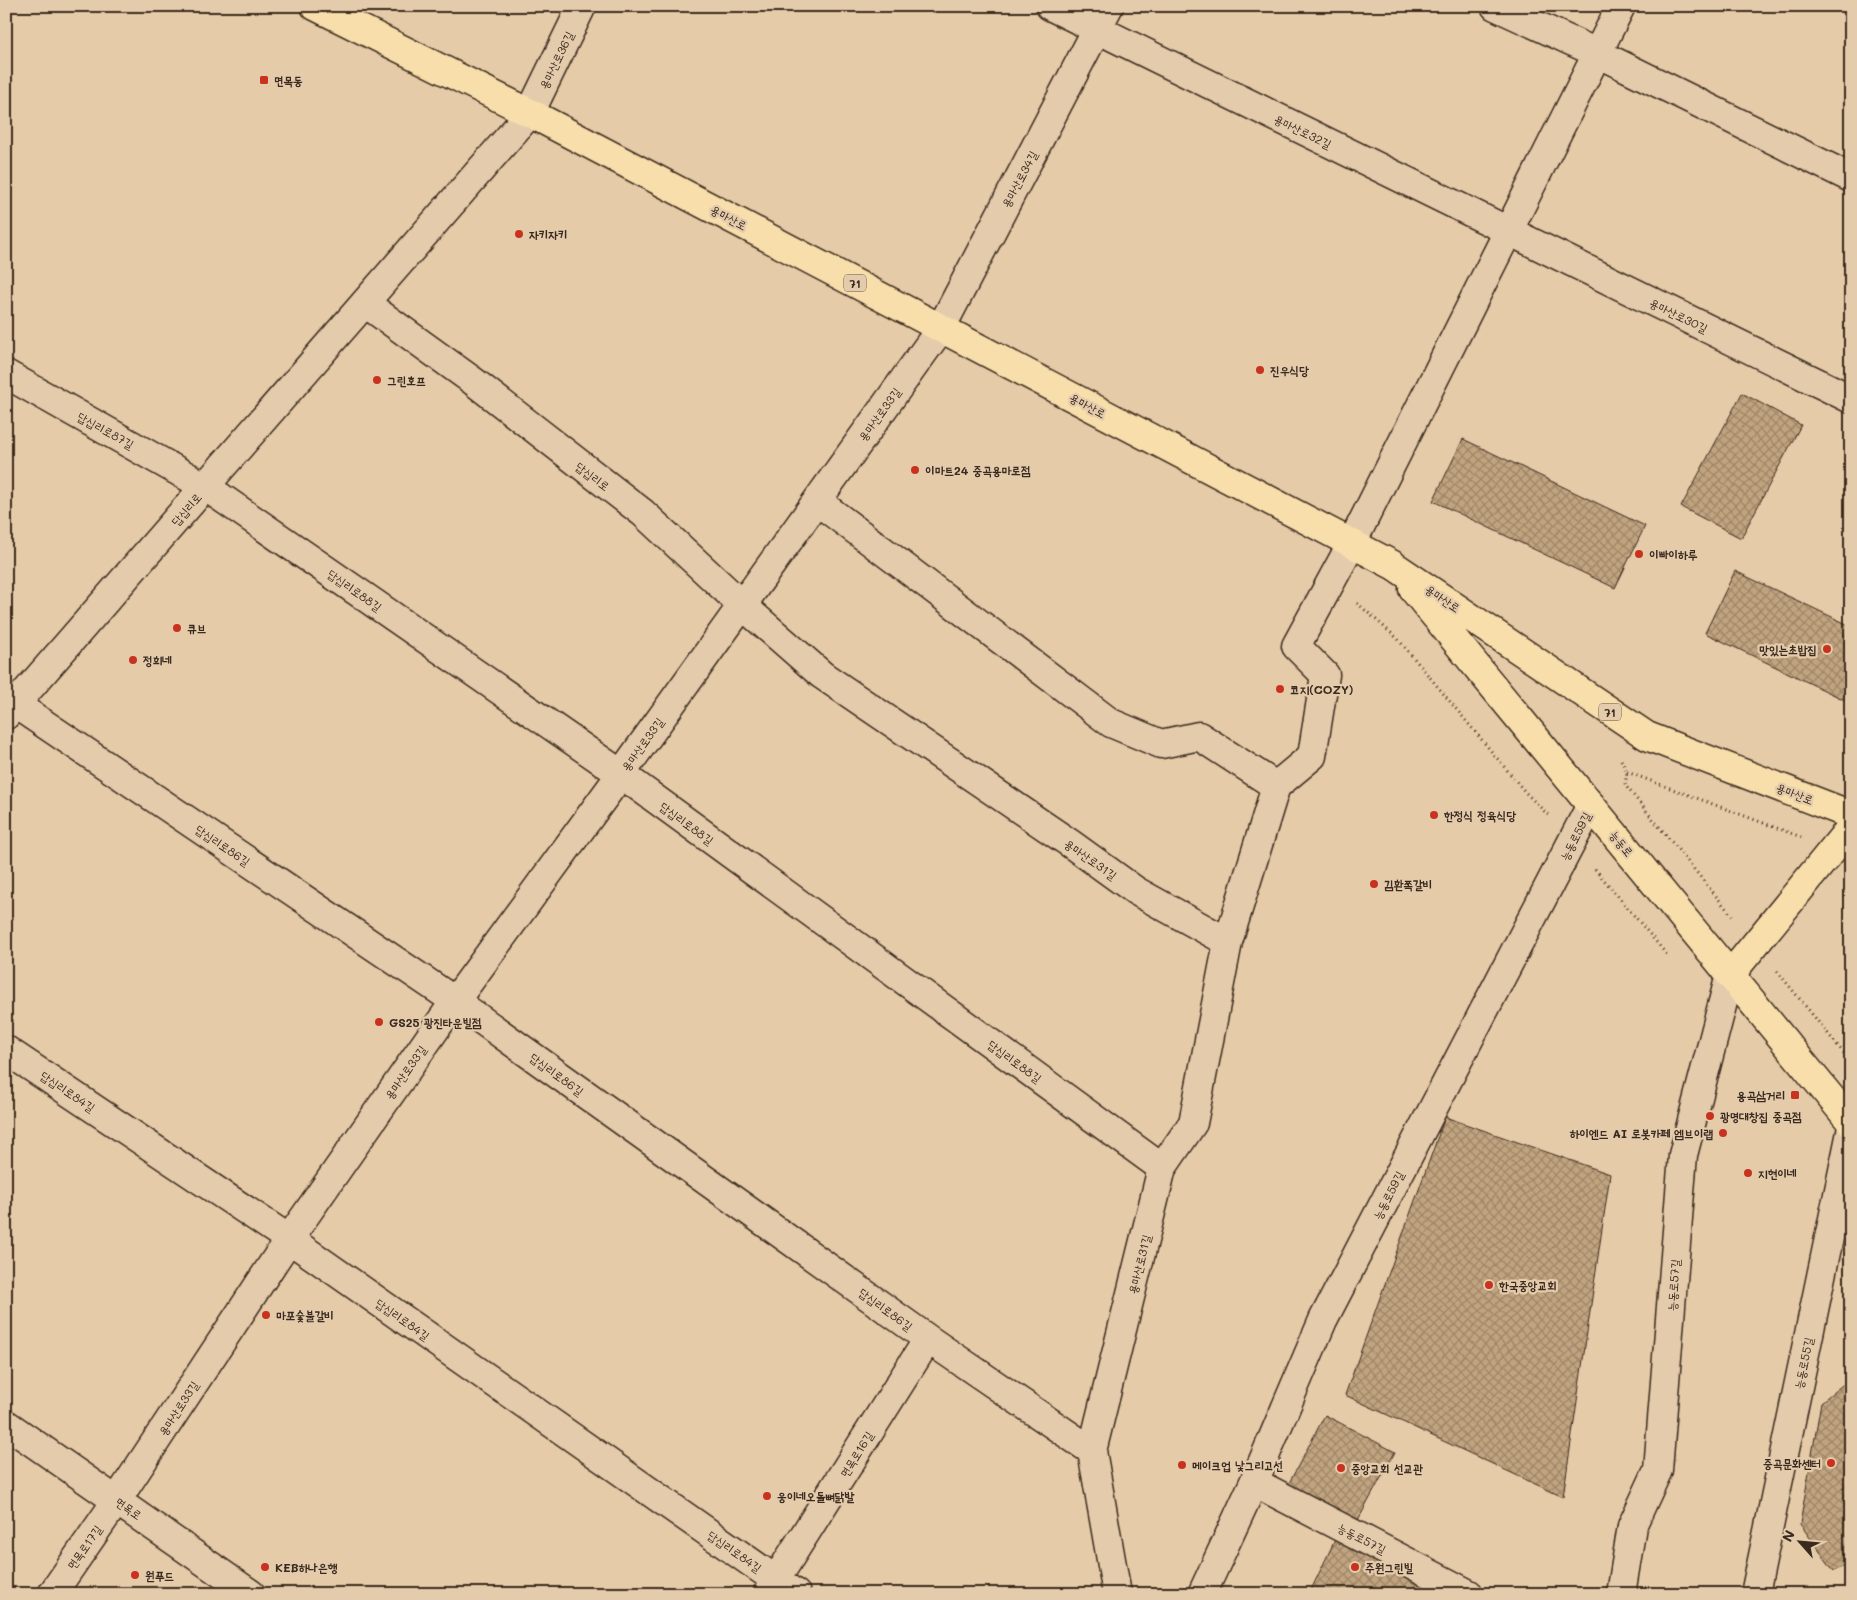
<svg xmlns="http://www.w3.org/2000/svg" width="1857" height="1600" viewBox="0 0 1857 1600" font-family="Mali,'Poor Story',sans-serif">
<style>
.building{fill:url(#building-cross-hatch);stroke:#3b2a1e}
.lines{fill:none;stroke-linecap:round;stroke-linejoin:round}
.minor-casing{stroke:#3b2a1e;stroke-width:31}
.major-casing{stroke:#3b2a1e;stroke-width:31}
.path{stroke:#3b2a1e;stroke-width:3;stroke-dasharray:1 4;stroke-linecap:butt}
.minor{stroke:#e3cbac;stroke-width:28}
.major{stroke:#f8deab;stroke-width:28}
.poi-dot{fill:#c8321e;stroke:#e3cbac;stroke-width:2}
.labels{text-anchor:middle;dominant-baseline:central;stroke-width:4.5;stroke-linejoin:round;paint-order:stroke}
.shield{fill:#e3cbac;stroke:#6d5a49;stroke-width:1}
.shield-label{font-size:11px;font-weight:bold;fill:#3b2a1e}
.street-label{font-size:12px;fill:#3b2a1e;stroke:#e3cbac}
.poi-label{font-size:12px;font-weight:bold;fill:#3b2a1e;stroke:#e3cbac;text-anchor:start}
</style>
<defs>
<pattern id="building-cross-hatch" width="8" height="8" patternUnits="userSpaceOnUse" patternTransform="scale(1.25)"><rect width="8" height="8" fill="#c1a47f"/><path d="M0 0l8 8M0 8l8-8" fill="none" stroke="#9e8667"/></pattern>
</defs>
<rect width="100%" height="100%" fill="#e5cba8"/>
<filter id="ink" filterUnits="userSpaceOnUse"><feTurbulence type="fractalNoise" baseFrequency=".02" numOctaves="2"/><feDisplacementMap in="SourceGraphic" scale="10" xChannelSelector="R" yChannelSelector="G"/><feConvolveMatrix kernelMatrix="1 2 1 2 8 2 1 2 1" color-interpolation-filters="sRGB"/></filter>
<g filter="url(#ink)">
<path class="building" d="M1742,393L1801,425L1741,538L1681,507Z
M1463,439L1645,526L1615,588L1433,501Z
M1735,571L1851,626V703L1705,633Z
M1445,1117L1610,1174L1563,1497L1345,1395Z
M1851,1378V1563L1834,1571L1800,1524L1821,1402Z
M1325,1415L1395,1452L1358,1520L1288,1485Z
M1335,1540L1441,1594H1309Z"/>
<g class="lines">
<g class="minor-casing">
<path id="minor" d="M1050,6L1851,399
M1495,6L1597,53L1851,178
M365,303L473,381L643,513L742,605L822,675L1071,844L1136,891L1228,942
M6,374L206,487L621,774L1162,1168
M817,501L1111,723L1161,744L1199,736L1276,786
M6,698L455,1001L928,1339L1092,1451
M6,715L530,113L582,6
M6,1050L289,1239L796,1594
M6,1424L251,1594
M1254,1482L1469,1594
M52,1594L117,1500L289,1239L455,1001L621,774L941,328L1109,6
M767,1594L928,1339
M1117,1594L1092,1451L1162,1168L1193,1123L1228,942L1276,786L1312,756L1325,675L1296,646L1352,543L1621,6
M1202,1594L1254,1482L1323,1320L1591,805
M1621,1594L1632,1526L1658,1470L1683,1155L1730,975
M1755,1594L1851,1132"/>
</g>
<g class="major-casing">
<path id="major" d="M315,6L530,113L1393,565L1647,736L1851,815
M1413,589L1851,1122
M1730,975L1851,827"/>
</g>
<path class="path" d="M1357,603L1398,639L1526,793L1548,815
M1621,760L1627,772L1625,785L1734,918
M1627,772L1801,837
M1595,869L1668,956
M1777,971L1851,1062"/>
<use href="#minor" class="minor"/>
<use href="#major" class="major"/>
</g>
</g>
<g class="poi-dot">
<rect x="259" y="75" width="10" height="10" rx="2.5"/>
<circle cx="519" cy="234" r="5"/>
<circle cx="1260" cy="370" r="5"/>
<circle cx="377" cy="380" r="5"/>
<circle cx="915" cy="470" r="5"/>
<circle cx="1639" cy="554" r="5"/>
<circle cx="177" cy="628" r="5"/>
<circle cx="1827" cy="649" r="5"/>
<circle cx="133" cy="660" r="5"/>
<circle cx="1280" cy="689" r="5"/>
<circle cx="1434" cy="815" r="5"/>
<circle cx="1374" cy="884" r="5"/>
<circle cx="379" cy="1022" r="5"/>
<rect x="1790" y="1090" width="10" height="10" rx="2.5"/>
<circle cx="1710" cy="1116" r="5"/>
<circle cx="1723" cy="1133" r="5"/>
<circle cx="1748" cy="1173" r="5"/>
<circle cx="1489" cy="1285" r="5"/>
<circle cx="266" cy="1315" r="5"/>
<circle cx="1831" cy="1463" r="5"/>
<circle cx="1182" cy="1465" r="5"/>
<circle cx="1341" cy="1468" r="5"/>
<circle cx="767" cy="1496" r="5"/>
<circle cx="265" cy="1567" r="5"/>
<circle cx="1355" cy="1567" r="5"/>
<circle cx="135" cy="1575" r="5"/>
</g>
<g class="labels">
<g class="shield">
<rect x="844" y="274.5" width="22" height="17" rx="4"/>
<rect x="1599" y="703.5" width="22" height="17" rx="4"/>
</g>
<g class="shield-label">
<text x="855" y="283">71</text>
<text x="1610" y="712">71</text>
</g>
<g class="street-label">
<text transform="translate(556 60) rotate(-64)">용마산로36길</text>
<text transform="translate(1303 131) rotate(26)">용마산로32길</text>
<text transform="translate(1019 179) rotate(-62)">용마산로34길</text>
<text transform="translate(729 217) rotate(28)">용마산로</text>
<text transform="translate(1679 315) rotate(26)">용마산로30길</text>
<text transform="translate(1088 405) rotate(28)">용마산로</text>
<text transform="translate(879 414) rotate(-54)">용마산로33길</text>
<text transform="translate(106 430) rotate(29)">답십리로87길</text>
<text transform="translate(593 476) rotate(37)">답십리로</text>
<text transform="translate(186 509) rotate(-49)">답십리로</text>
<text transform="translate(355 590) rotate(35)">답십리로88길</text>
<text transform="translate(1443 598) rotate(34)">용마산로</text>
<text transform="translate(642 744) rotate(-54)">용마산로33길</text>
<text transform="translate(1795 793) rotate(21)">용마산로</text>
<text transform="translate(687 823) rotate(36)">답십리로88길</text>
<text transform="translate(1575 836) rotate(-63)">능동로59길</text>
<text transform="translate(1622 843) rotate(51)">능동로</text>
<text transform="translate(223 845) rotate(34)">답십리로86길</text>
<text transform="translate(1091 859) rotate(35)">용마산로31길</text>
<text transform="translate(1015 1061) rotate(36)">답십리로88길</text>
<text transform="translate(405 1072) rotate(-55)">용마산로33길</text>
<text transform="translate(557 1074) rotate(36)">답십리로86길</text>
<text transform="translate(68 1091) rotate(34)">답십리로84길</text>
<text transform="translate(1388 1195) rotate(-63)">능동로59길</text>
<text transform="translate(1139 1264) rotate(-76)">용마산로31길</text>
<text transform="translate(1673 1285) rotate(-86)">능동로57길</text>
<text transform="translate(886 1309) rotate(36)">답십리로86길</text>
<text transform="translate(403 1319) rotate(35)">답십리로84길</text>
<text transform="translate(1803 1363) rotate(-78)">능동로55길</text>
<text transform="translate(178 1408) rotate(-57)">용마산로33길</text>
<text transform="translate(856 1454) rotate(-58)">면목로16길</text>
<text transform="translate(129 1508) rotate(35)">면목로</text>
<text transform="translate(1362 1538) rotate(27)">능동로57길</text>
<text transform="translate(84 1547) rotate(-55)">면목로17길</text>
<text transform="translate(735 1551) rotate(35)">답십리로84길</text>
</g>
<g class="poi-label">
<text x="274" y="80">면목동</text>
<text x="529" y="234">자키자키</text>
<text x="1270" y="370">진우식당</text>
<text x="387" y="380">그린호프</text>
<text x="925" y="470">이마트24 중곡용마로점</text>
<text x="1649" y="554">이빠이하루</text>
<text x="187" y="628">큐브</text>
<text x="1817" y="649" text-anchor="end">맛있는초밥집</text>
<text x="143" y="660">정희네</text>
<text x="1290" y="689">코지(COZY)</text>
<text x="1444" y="815">한정식 정육식당</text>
<text x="1384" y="884">김환쪽갈비</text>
<text x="389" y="1022">GS25 광진타운빌점</text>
<text x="1785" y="1095" text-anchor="end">용곡삼거리</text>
<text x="1720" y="1116">광명대창집 중곡점</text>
<text x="1713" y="1133" text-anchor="end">하이엔드 AI 로봇카페 엠브이랩</text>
<text x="1758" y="1173">지현이네</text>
<text x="1499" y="1285">한국중앙교회</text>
<text x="276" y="1315">마포숯불갈비</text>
<text x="1821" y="1463" text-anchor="end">중곡문화센터</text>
<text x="1192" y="1465">메이크업 낯그리고선</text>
<text x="1351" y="1468">중앙교회 선교관</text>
<text x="777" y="1496">웅이네오돌뼈닭발</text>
<text x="275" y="1567">KEB하나은행</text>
<text x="1365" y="1567">주원그린빌</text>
<text x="145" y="1575">원푸드</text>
</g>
</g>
<rect width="1857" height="1600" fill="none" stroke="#e3cbac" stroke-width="25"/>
<rect x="12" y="12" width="1832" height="1575" fill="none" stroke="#3b2a1e" stroke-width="2" filter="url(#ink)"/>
<g transform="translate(1800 1542) rotate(297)" stroke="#e3cbac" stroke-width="4" paint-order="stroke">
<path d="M0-4L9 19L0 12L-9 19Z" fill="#3b2a1e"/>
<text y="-8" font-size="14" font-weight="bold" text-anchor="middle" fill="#3b2a1e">N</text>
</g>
</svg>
